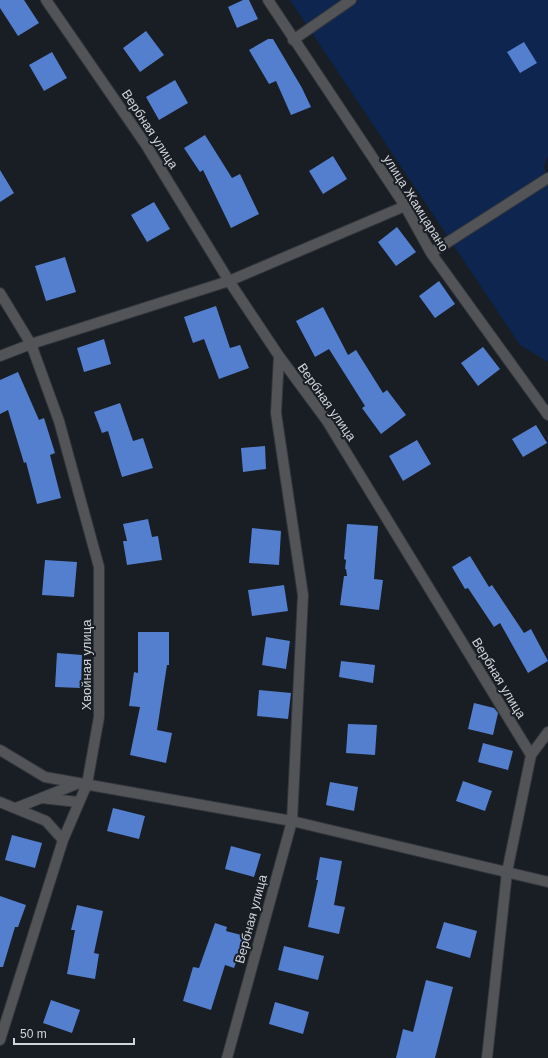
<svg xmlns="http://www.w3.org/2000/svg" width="548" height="1058" viewBox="0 0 548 1058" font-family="Arial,sans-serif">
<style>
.green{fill:#0e254f}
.building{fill:#547fce}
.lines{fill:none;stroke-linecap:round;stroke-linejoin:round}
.minor-casing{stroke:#33373d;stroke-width:12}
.minor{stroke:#525458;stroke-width:10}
.labels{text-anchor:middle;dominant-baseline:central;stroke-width:4;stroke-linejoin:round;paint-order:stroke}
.street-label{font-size:13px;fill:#d1d4d9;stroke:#191d24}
</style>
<rect width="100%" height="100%" fill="#191d24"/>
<path class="green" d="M290,0H548V156L544,166L548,181V362L520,345Z"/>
<path class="building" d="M0,0H24L39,23L18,36L0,8Z
M243,0H249L258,19L237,28L228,7Z
M146,31L164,55L140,72L123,48Z
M268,39H273L302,88L311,107L291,115L276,81L269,84L249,50Z
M524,42L537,63L520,73L507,52Z
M52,52L67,78L44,91L29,65Z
M175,80L188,103L159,120L146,97Z
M205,135L232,178L240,174L259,214L231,228L203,170L200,172L184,148Z
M333,156L347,179L323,194L309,171Z
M0,170L14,193L0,202Z
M154,202L170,229L147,242L131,215Z
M397,227L416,252L396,266L378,242Z
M65,257L76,292L46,301L35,266Z
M439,281L455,304L435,318L419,296Z
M216,306L230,348L240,345L249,368L219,379L204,339L193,343L184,317Z
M323,307L348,355L356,350L383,393L387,390L406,415L381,434L362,408L365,406L329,349L315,357L296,321Z
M104,339L111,364L84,372L77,348Z
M483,347L500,369L478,386L461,363Z
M18,372L39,420L44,418L55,453L50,455L61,498L37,504L26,462L24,463L8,410L0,414V380Z
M120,403L133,441L143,438L153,468L122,477L108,431L102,433L94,412Z
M536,425L547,443L523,457L512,439Z
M417,440L431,464L403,481L389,456Z
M265,446L266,469L243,472L241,448Z
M148,519L152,537L158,536L162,560L127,565L123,541H127L123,524Z
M347,524L378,526L374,579L383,580L379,610L340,605L344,576H347L346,569H345L346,560L344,559Z
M252,528L281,531L279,565L249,563Z
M470,556L489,587L492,585L524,633L531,629L548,661L528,673L500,623L494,627L468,588L465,589L452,567Z
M45,560L77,562L74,597L42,595Z
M284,585L288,611L252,616L248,590Z
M138,632H169V665H167L157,730L172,733L166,763L130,755L140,707L129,706L134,672L138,673Z
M266,637L290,641L286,669L262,665Z
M57,653L82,655L81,688L55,687Z
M341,661L375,665L373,683L339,677Z
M259,690L291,693L288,719L257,716Z
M474,703L494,708L498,713L493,735L468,729Z
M348,724L377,725L375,755L346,753Z
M483,743L513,751L508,770L478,762Z
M463,781L492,791L485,811L456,801Z
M330,782L358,787L354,811L326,805Z
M113,808L145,816L139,839L107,831Z
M12,835L42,843L35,868L5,860Z
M231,846L261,854L254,877L225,869Z
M320,857L342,861L334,905L345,907L339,934L308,927L318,880H316Z
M0,896L26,905L18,927H15L3,967H0Z
M77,905L103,911L94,953L99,954L95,979L67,974L75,930H71Z
M444,922L477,931L470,958L436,948Z
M215,923L227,927L226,931L245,936L234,968L225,965L211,1010L183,1001L193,967L199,968Z
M284,946L324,956L318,980L278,970Z
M426,980L453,987L435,1058H396L403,1029L413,1032Z
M51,1000L80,1010L72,1033L43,1023Z
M275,1002L309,1012L303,1034L269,1024Z"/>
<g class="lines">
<g class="minor-casing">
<path id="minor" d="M46,0L146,145L229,281L279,356L276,413L303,595L292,821L227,1058
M268,0L405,206L431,253L548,415
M293,40L351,0
M431,253L548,178
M0,293L31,344L59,421L99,567V717L87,784L63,840L0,1040
M0,356L31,344L229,281L405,206
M279,356L327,421L531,755L507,872L487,1058
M0,750L45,777L292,821L548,882
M531,755L548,732
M42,798L78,802
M0,802L46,821L63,840
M16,808L79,783"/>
</g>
<use href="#minor" class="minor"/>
</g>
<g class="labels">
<g class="street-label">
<text transform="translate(150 129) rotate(57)">Вербная улица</text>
<text transform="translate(416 203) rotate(58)">улица Жамцарано</text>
<text transform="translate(327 402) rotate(55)">Вербная улица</text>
<text transform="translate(86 665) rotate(-90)">Хвойная улица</text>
<text transform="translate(499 678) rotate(59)">Вербная улица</text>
<text transform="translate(251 919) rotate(-75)">Вербная улица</text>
</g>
</g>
<path d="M14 1038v6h120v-6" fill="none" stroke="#d1d4d9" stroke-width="2"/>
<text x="20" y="1038" font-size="12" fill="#d1d4d9" stroke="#191d24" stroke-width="3" paint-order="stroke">50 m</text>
</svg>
